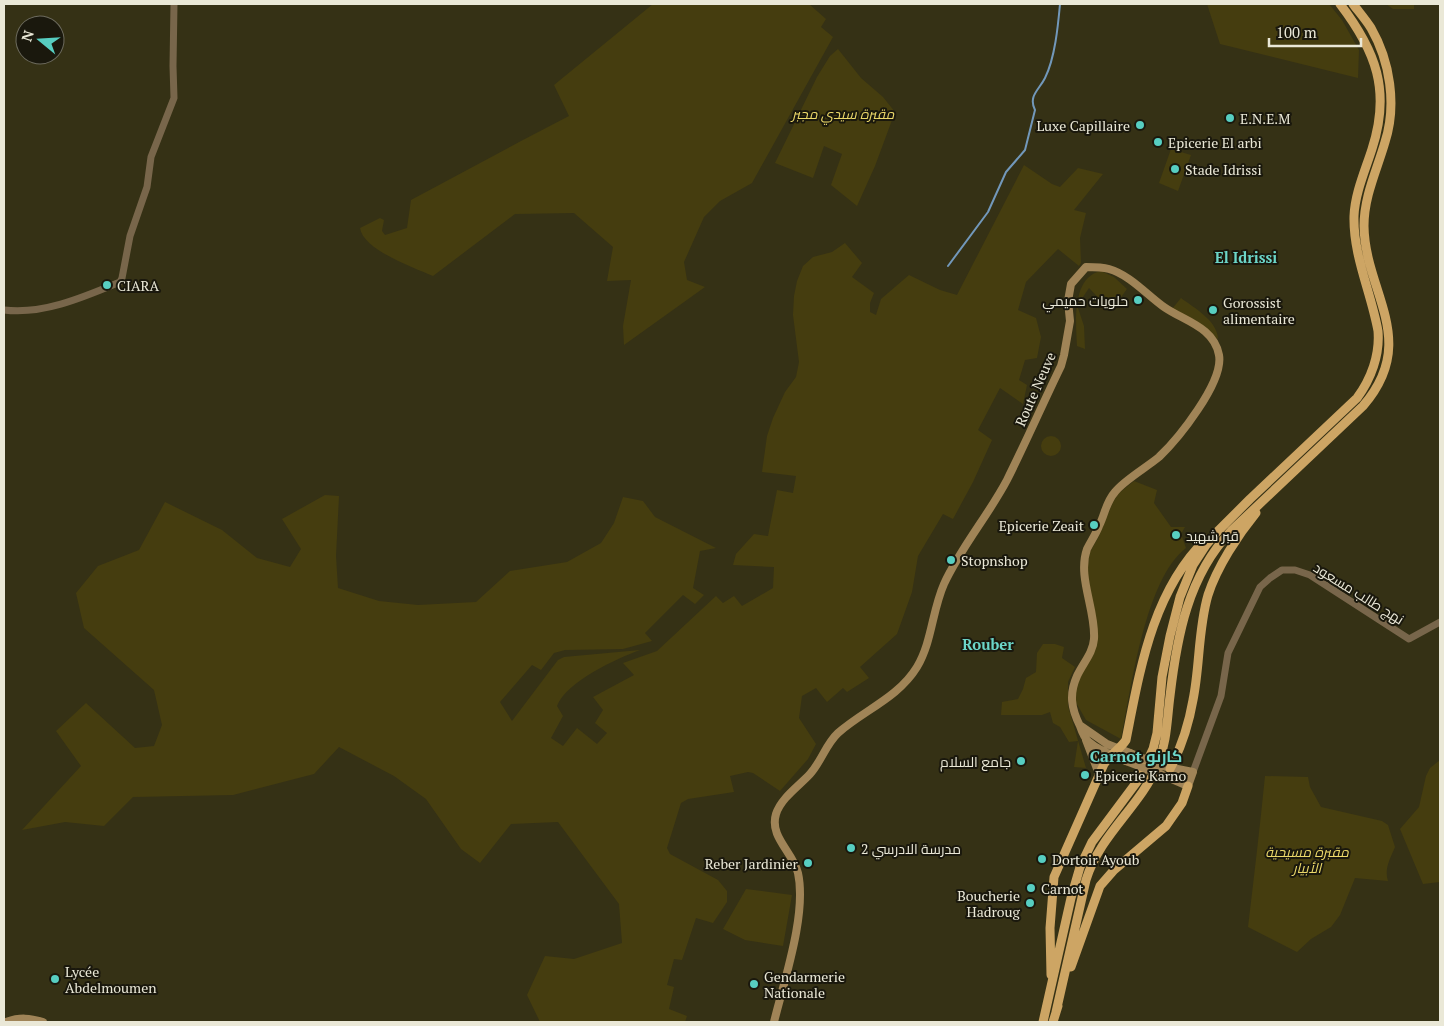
<svg xmlns="http://www.w3.org/2000/svg" width="1444" height="1026" viewBox="0 0 1444 1026" font-family="'PT Serif',Cairo,serif">
<style>
.green{fill:#453d0f}
.lines{fill:none;stroke-linecap:round;stroke-linejoin:round}
.stream{stroke:#7298ba;stroke-width:2}
.tertiary{stroke:#78664b;stroke-width:7}
.secondary{stroke:#a08457;stroke-width:8}
.trunk{stroke:#cda564;stroke-width:9}
.secondary-bridge{stroke:#a08457;stroke-width:8}
.poi-dot{fill:#57cec1;stroke:#1a180d;stroke-width:2}
.labels{text-anchor:middle;dominant-baseline:central;stroke-width:4;stroke-linejoin:round;paint-order:stroke}
.park-label{font-size:14px;font-style:italic;fill:#ecd96a;stroke:#1a180d}
.poi-label{font-size:14px;fill:#eae8d7;stroke:#1a180d;text-anchor:start}
.street-label{font-size:14px;fill:#eae8d7;stroke:#1a180d}
.neighbourhood-label{font-size:15px;font-weight:bold;fill:#6cd6c9;stroke:#1a180d}
.quarter-label{font-size:16px;font-weight:bold;fill:#6cd6c9;stroke:#1a180d}
</style>
<rect width="100%" height="100%" fill="#353115"/>
<path class="green" d="M653,4H809L826,19L821,27L833,37L752,183L720,201L704,217L684,262L687,280L705,287L624,345L623,326L631,280L607,281L613,247L574,213L515,214L433,276C415,268 363,250 360,228L380,218L384,220L382,231L385,235L407,228L411,200L521,141L569,116L554,85Z
M1207,4H1329L1342,20L1359,50L1358,78L1220,44Z
M1386,4H1414V9H1393Z
M838,49L861,78L883,97L895,112L875,166L857,206L831,185L842,154L824,146L813,178L775,163L817,77L830,56Z
M1171,149L1191,155L1178,191L1159,183Z
M1024,165L1052,184L1060,187L1078,168L1103,174L1074,210L1086,213L1080,238L1081,263L1079,266L1058,249L1026,282L1018,310L1036,318L1041,337L1037,358L1025,360L1019,380L1027,385L1023,404L1000,388L978,430L992,440L973,482L953,519L943,514L918,556L912,592L897,634L860,667L869,678L847,692L843,688L827,702L816,688L802,696L799,718L816,744L808,759L780,791L753,773L748,772L730,776L734,792L688,799L681,803L667,848L670,854L718,880L727,891V902L713,923L696,918L682,960L674,959L667,985L674,987L669,1009L687,1016L685,1022H540L527,995L545,956L574,959L622,943L619,904L558,822L511,824L480,863L461,849L426,799L394,776L339,747L314,774L233,795L133,797L104,826L65,822L22,830L81,766L56,731L86,703L135,748L154,746L162,725L154,690L84,628L76,593L98,566L139,550L165,502L222,530L257,558L290,567L301,549L282,519L325,495L339,496L336,556L338,588L379,601L418,605L476,602L510,571L567,562L601,543L614,523L623,497L643,501L655,517L716,548L700,551L693,588L704,595L695,604L683,595L645,633L652,641L623,649L565,650L554,653L541,670L532,665L500,702L512,721L558,660L564,657L640,650C616,659 567,681 557,706L563,716L551,738L563,746L577,728L597,744L607,733L595,723L603,710L593,697L634,675L623,663L657,651L716,596L723,603L734,596L742,606L773,588L774,567L733,565L736,554L754,534L768,536L777,490L793,493L796,476L762,472L767,436L773,418L785,392L796,377L799,362L793,315L794,296L797,281L803,266L813,257L832,252L845,243L862,263L852,277L874,293L870,303V312L876,315L881,299L909,275L940,290L957,295Z
M1101,271L1114,277L1127,289L1111,311L1089,288L1079,303L1078,308L1084,326L1085,349L1077,346C1076,324 1071,277 1101,271Z
M1181,298C1194,308 1217,320 1218,339L1172,309Z
M1041 446a10 10 0 1 1 20 0a10 10 0 1 1-20 0Z
M1134,481L1157,490L1154,503L1171,527H1185L1181,534L1186,548C1145,579 1131,689 1121,739L1086,720L1074,699L1081,671L1093,656L1098,636L1087,569L1090,552L1098,538L1113,502L1119,493Z
M1043,644H1055L1064,647L1062,658L1075,667L1068,682V706L1086,768L1074,767L1078,741L1069,742L1060,727L1053,723L1050,712L1042,715H1001L1002,702L1018,699L1023,689L1026,678L1036,672L1037,653Z
M1440,760V882L1423,884L1400,829L1419,807L1426,776L1430,768Z
M1265,776L1308,777L1310,787L1321,807L1382,821L1388,825L1395,847C1390,859 1384,869 1388,881L1355,878L1340,915L1331,927L1311,939L1297,952L1248,927C1254,877 1260,826 1265,776Z
M746,889L792,895L783,946L745,940L723,929Z"/>
<g class="lines">
<path class="stream" d="M948,266L988,212L1006,172L1025,150L1035,110C1028,96 1039,90 1045,78C1055,58 1058,26 1060,4"/>
<path class="tertiary" d="M4,310C43,315 84,297 120,282L122,278L130,236L147,187L151,157L174,98L173,66L174,4
M1193,772L1221,696L1228,653L1260,587L1270,578L1282,570H1295L1310,575L1409,639L1440,622"/>
<path class="secondary" d="M1081,726L1107,744L1130,753
M1086,740L1099,774
M1162,766L1193,772L1188,786
M1160,774L1188,786
M6,1022C20,1017 30,1018 43,1022
M774,1022C784,981 807,914 798,873C793,852 769,837 776,814C781,798 799,786 810,774C821,762 826,744 838,733C864,710 898,698 917,667C932,642 932,611 944,584C961,547 988,516 1007,480C1026,442 1043,403 1061,366L1064,355L1070,321L1068,301L1071,284L1086,267C1094,267 1102,267 1109,269C1130,275 1147,295 1164,307C1184,321 1214,327 1219,355C1224,382 1178,439 1159,457C1147,467 1123,481 1115,492C1106,502 1105,514 1099,526C1096,534 1091,541 1087,549C1077,577 1096,610 1094,639C1093,653 1083,663 1077,676C1069,694 1071,708 1080,726C1082,732 1084,738 1089,742C1099,751 1114,756 1126,761"/>
<path class="trunk" d="M1170,769C1181,748 1189,723 1193,700C1200,666 1198,629 1208,595C1217,567 1238,535 1256,513
M1071,967L1100,886L1114,870L1166,826L1182,803L1188,786
M1051,975L1050,928L1054,877L1104,764C1110,755 1121,748 1126,740C1140,670 1152,592 1206,539
M1056,1012L1086,880C1100,834 1140,807 1158,764C1167,742 1167,719 1170,696C1177,636 1188,576 1231,531L1363,406C1420,340 1365,293 1364,226C1364,196 1377,170 1385,142C1397,105 1390,61 1371,28C1366,20 1359,12 1353,4
M1043,1022L1071,898L1080,867L1092,842L1139,779L1153,749L1157,733L1162,677L1170,636L1180,597L1193,565L1206,545L1217,532L1250,499L1357,398C1371,379 1380,355 1378,331C1371,292 1353,256 1354,216C1355,193 1365,171 1372,149C1391,91 1376,51 1340,4
M1053,1022L1058,1006"/>
<path class="secondary-bridge" d="M1130,753L1162,766
M1126,761L1160,774"/>
</g>
<g class="poi-dot">
<circle cx="1230" cy="118" r="5"/>
<circle cx="1140" cy="125" r="5"/>
<circle cx="1158" cy="142" r="5"/>
<circle cx="1175" cy="169" r="5"/>
<circle cx="107" cy="285" r="5"/>
<circle cx="1138" cy="300" r="5"/>
<circle cx="1213" cy="310" r="5"/>
<circle cx="1094" cy="525" r="5"/>
<circle cx="1176" cy="535" r="5"/>
<circle cx="951" cy="560" r="5"/>
<circle cx="1021" cy="761" r="5"/>
<circle cx="1085" cy="775" r="5"/>
<circle cx="851" cy="848" r="5"/>
<circle cx="1042" cy="859" r="5"/>
<circle cx="808" cy="863" r="5"/>
<circle cx="1031" cy="888" r="5"/>
<circle cx="1030" cy="903" r="5"/>
<circle cx="55" cy="979" r="5"/>
<circle cx="754" cy="984" r="5"/>
</g>
<g class="labels">
<g class="park-label">
<text x="843" y="113">مقبرة سيدي مجبر</text>
<text x="1307" y="851">مقبرة مسيحية<tspan x="1307" dy="16">الأبيار</tspan></text>
</g>
<g class="poi-label">
<text x="1240" y="118">E.N.E.M</text>
<text x="1130" y="125" text-anchor="end">Luxe Capillaire</text>
<text x="1168" y="142">Epicerie El arbi</text>
<text x="1185" y="169">Stade Idrissi</text>
<text x="117" y="285">CIARA</text>
<text x="1128" y="300" text-anchor="end">حلويات حميمي</text>
<text x="1223" y="302">Gorossist<tspan x="1223" dy="16">alimentaire</tspan></text>
<text x="1084" y="525" text-anchor="end">Epicerie Zeait</text>
<text x="1186" y="535">قبر شهيد</text>
<text x="961" y="560">Stopnshop</text>
<text x="1011" y="761" text-anchor="end">جامع السلام</text>
<text x="1095" y="775">Epicerie Karno</text>
<text x="861" y="848">مدرسة الادرسي 2</text>
<text x="1052" y="859">Dortoir Ayoub</text>
<text x="798" y="863" text-anchor="end">Reber Jardinier</text>
<text x="1041" y="888">Carnot</text>
<text x="1020" y="895" text-anchor="end">Boucherie<tspan x="1020" dy="16">Hadroug</tspan></text>
<text x="65" y="971">Lycée<tspan x="65" dy="16">Abdelmoumen</tspan></text>
<text x="764" y="976">Gendarmerie<tspan x="764" dy="16">Nationale</tspan></text>
</g>
<g class="street-label">
<text transform="translate(1035 389) rotate(-66)">Route Neuve</text>
<text transform="translate(1359 593) rotate(32)">نهج طالب مسعود</text>
</g>
<g class="neighbourhood-label">
<text x="1246" y="257">El Idrissi</text>
<text x="988" y="644">Rouber</text>
</g>
<g class="quarter-label">
<text x="1136" y="756">Carnot كارنو</text>
</g>
</g>
<rect width="1444" height="1026" fill="none" stroke="#eae8d7" stroke-width="10"/>
<g transform="translate(40 40) rotate(288)"><circle r="24" fill="#1a180d" stroke="#6d6b5e"/>
<path d="M0-4L9 19L0 12L-9 19Z" fill="#57cec1"/>
<text y="-8" font-size="14" font-weight="bold" text-anchor="middle" fill="#eae8d7">N</text>
</g>
<path d="M1269 38v8h92v-8" fill="none" stroke="#eae8d7" stroke-width="2.5"/>
<text x="1276" y="38" font-size="15" fill="#eae8d7" stroke="#1a180d" stroke-width="4" paint-order="stroke">100 m</text>
</svg>
